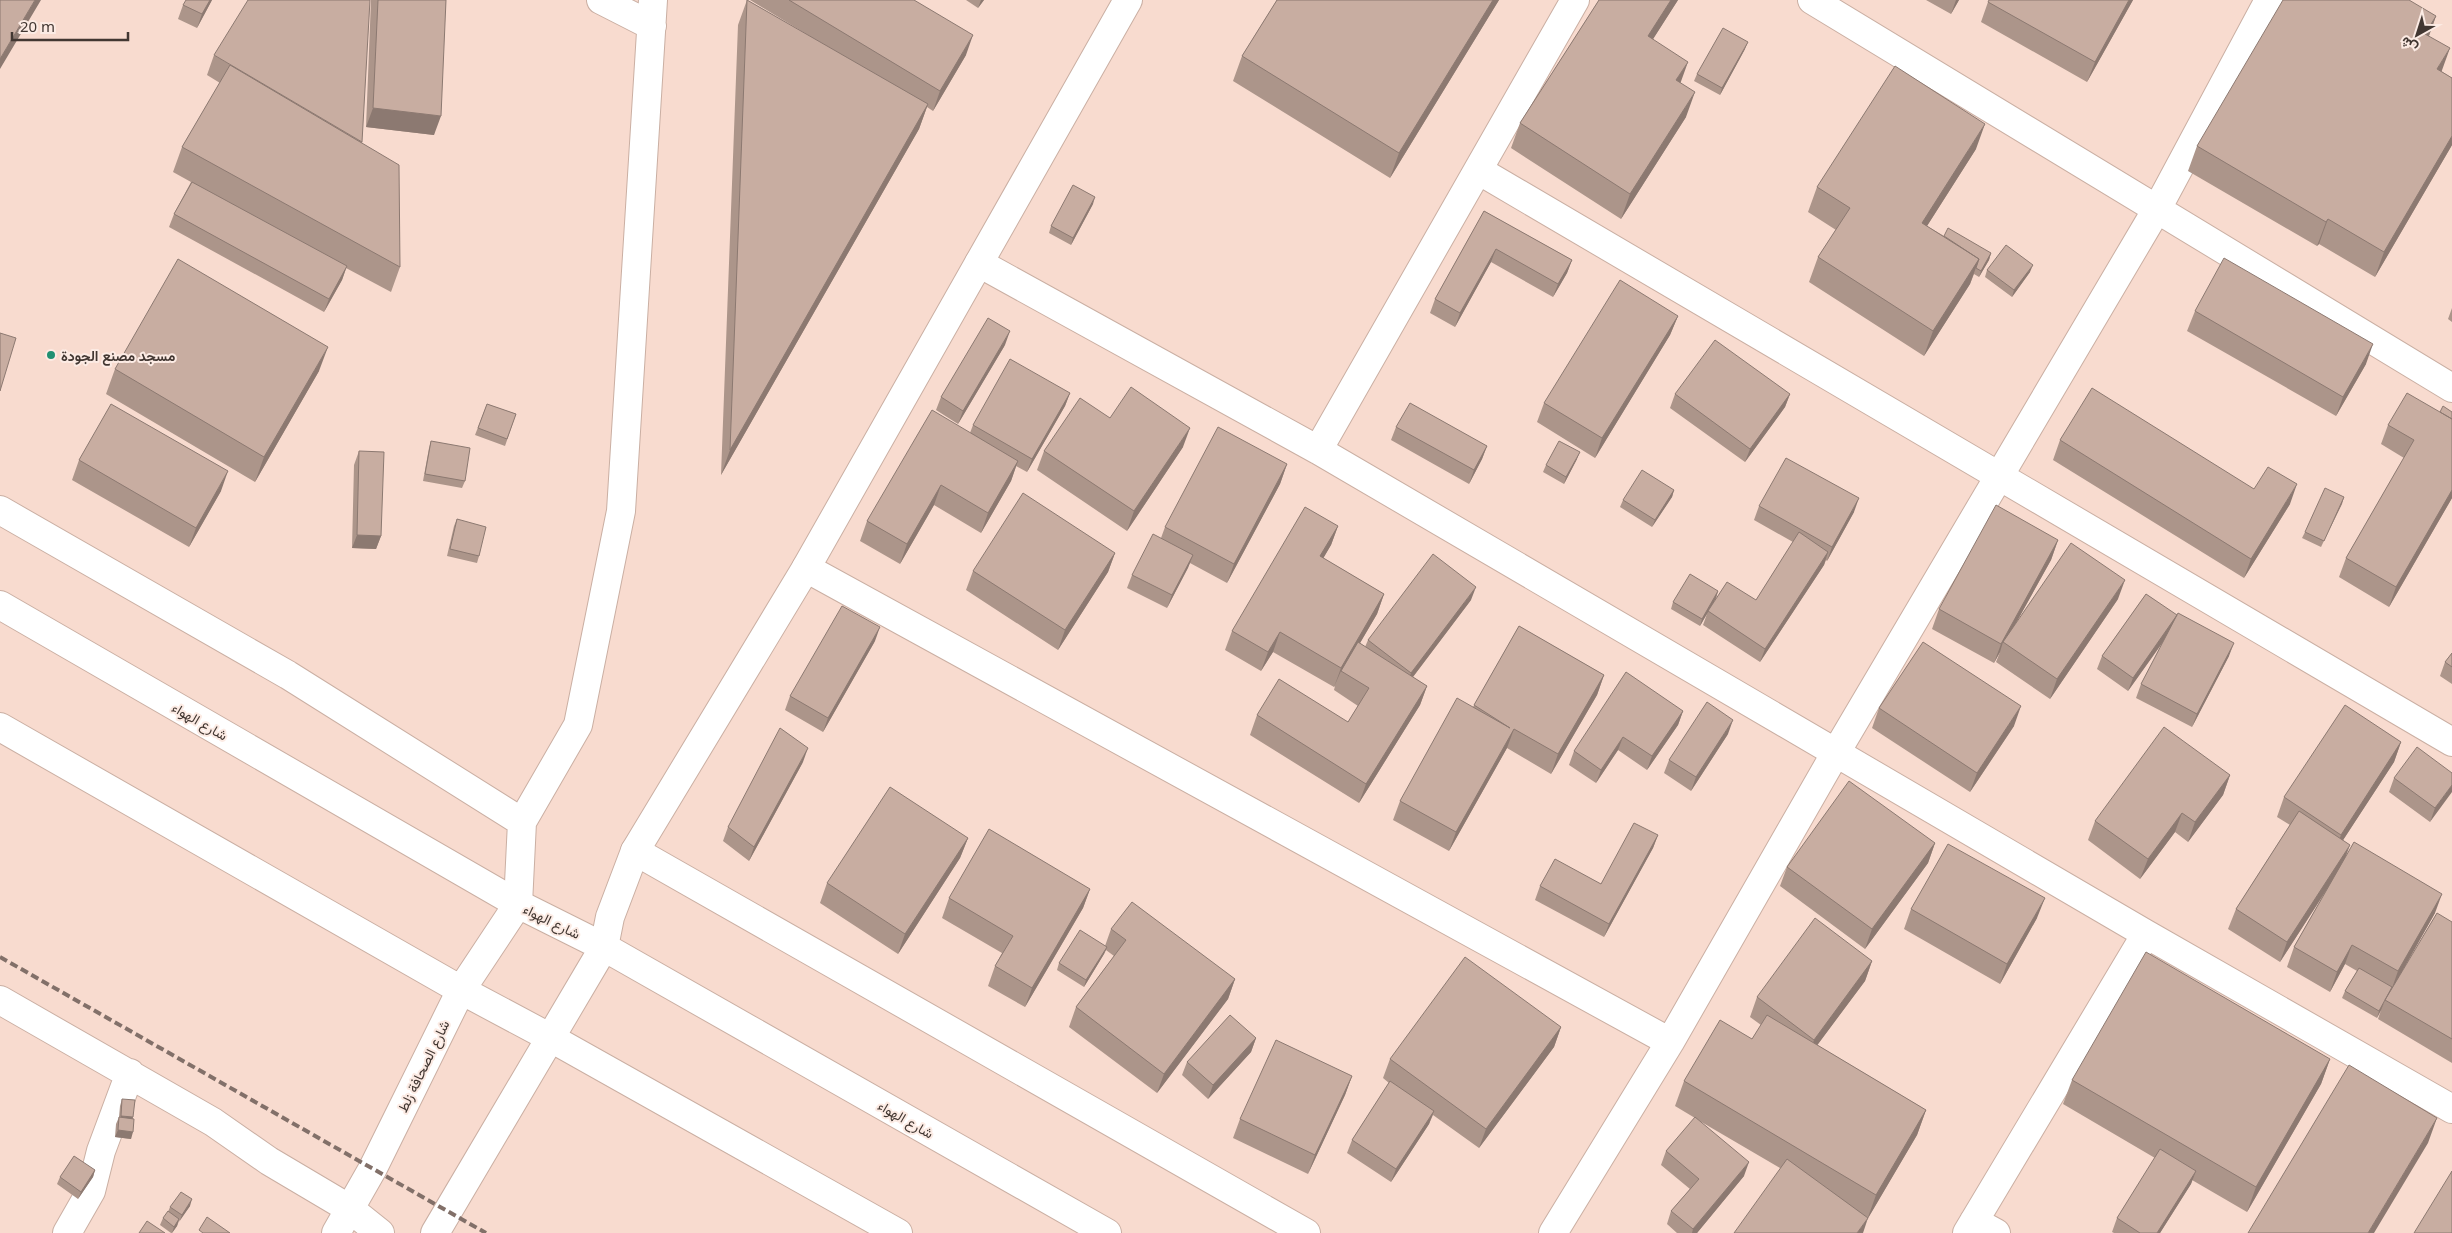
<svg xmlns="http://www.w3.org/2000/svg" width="2452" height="1233" viewBox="0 0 2452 1233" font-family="'Noto Sans',Vazirmatn,sans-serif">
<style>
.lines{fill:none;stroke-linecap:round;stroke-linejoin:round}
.minor-casing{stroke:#caafa3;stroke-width:30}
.tertiary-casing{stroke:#caafa3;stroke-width:30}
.trunk-casing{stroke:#caafa3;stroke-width:30}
.minor{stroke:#fff;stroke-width:28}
.tertiary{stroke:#fff;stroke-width:28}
.trunk{stroke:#fff;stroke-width:28}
.rail{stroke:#827069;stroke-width:4;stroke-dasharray:8 4;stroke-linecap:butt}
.wall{fill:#ac958a}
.shaded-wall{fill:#8c7971}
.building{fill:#c8ada1;stroke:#8c7971}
.poi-dot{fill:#209072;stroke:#fcebe4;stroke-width:2}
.labels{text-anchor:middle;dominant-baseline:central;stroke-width:4;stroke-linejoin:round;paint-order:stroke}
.poi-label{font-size:14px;font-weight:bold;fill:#423732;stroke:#fcebe4;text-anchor:start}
.street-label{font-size:14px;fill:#423732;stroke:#fcebe4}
</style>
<rect width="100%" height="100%" fill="#f8dbcf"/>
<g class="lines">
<g class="minor-casing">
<path id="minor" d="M601,0L652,26
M1812,0L2452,388
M1478,170L2452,742
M979,263L1318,450L2146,934L2452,1109
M1318,450L1575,0
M0,510L288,675L522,822
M806,568L1670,1042
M635,851L1306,1233
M518,904L522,822L578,725L621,511L653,0
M0,1000L213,1122L269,1161L350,1209L380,1233
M1974,1221L1996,1233
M67,1233L91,1191L101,1151L130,1073
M1553,1233L1670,1042L1835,754L2157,209L2269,0
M1967,1233L2146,934"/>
</g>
<g class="tertiary-casing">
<path id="tertiary" d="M604,947L610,917L635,851L806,568L1128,0"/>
</g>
<g class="trunk-casing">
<path id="trunk" d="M0,605L518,904L604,947L1107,1233
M0,727L461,990L549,1037L898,1233
M336,1233L373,1168L461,990L518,904
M435,1233L604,947"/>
</g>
<use href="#minor" class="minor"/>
<use href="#tertiary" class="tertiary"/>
<use href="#trunk" class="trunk"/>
<path class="rail" d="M0,957L486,1233"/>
</g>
<path class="wall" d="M212,0L197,28L178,19L183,5Z
M371,0H446L434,135L366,127Z
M747,0L813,38L750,0H914L966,55L933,111L927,107L919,129L721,475L738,25Z
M966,0H984L978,8Z
M1277,0H1499L1390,178L1233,81L1242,56Z
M1599,0H1678L1653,39L1680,82L1686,117L1621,219L1511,148L1520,123Z
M1926,0H1959L1951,14Z
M2133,0L2087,82L1981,22L1988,2Z
M2436,16L2429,36L2441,71L2452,78V145L2375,277L2319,244L2317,246L2188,171L2197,146Z
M1745,49L1720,95L1694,81L1697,74Z
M214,55L362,142L400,267L391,292L346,268L342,280L324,312L169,227L174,214L191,182L173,172L182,147L220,83L207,75Z
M1976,149L1927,226L1944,236L1991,253L1989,260L1979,277L1974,274L1970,284L1924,356L1809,282L1818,257L1836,230L1808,212L1817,187Z
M1093,204L1071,245L1049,233L1051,226Z
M1484,211L1572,260L1567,273L1553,297L1491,262L1455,327L1430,313L1435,299Z
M1987,270L2030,272L2012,297L1985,277Z
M2452,308V322L2448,319Z
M2195,311L2366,364L2336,416L2187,331Z
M1678,316L1670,335L1595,458L1537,422L1544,403Z
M1005,345L958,424L936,410L941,397Z
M115,369L319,371L255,482L106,394Z
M1070,393L1065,406L1027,472L1016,466L1011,481L981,533L934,505L900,564L860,541L867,521L970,433L973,425Z
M1675,394H1790L1785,407L1745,462L1670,408Z
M487,404L516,414L505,446L475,435Z
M2440,412H2452V498L2389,607L2339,577L2346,558L2404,458L2381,444L2388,425Z
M1110,418L1183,447L1127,531L1037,470L1044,451Z
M1396,427L1487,446L1482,459L1469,484L1391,440Z
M2060,440L2254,489L2290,504L2244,578L2053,460Z
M431,441L465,481L462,488L423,481L429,448Z
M359,451L381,536L376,549L352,548L354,465Z
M1577,459L1564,484L1543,472L1546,465Z
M79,460L221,491L189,547L72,480Z
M1287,464L1280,484L1227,583L1190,563L1167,608L1127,588L1132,575L1161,538L1165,527Z
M1674,490L1672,497L1652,527L1620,507L1623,500Z
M2344,497L2321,547L2302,538L2305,532Z
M1759,506L1854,512L1827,561L1826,560L1824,565L1760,662L1703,625L1708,611L1756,600L1793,542L1754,520Z
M457,519L479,556L477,563L447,556L454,526Z
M1338,526L1331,545L1323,558L1384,594L1377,614L1360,643L1365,647L1368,640L1471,600L1413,677L1427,686L1420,705L1359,803L1250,735L1257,715L1348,722L1358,706L1334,690L1335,686L1334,687L1273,652L1261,671L1225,650L1232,631Z
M2058,540L2051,560L2013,628L2118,599L2050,699L1996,662L2000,652L1994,663L1932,629L1939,609Z
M1115,553L1108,572L1058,650L966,590L973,571Z
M1718,591L1716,598L1700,626L1671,609L1673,602Z
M2146,594L2229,656L2192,727L2136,698L2141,684L2166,638L2128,691L2097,669L2102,656Z
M1519,626L1604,675L1597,695L1551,774L1507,748L1449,851L1393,820L1400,801L1473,707Z
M875,641L823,732L785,710L790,696Z
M2452,653V684L2440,676L2445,662Z
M1879,708L2014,726L1970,792L1872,728Z
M1683,711L1678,725L1647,770L1618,750L1596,783L1569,765L1574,751Z
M1728,734L1691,791L1664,773L1669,760Z
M2401,742L2394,762L2343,840L2346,855L2435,913L2396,982L2452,922V1063L2378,1019L2381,1010L2377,1018L2342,998L2345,991L2357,971L2345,964L2330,992L2287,967L2294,947L2326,891L2280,962L2228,929L2236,909L2290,825L2277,817L2284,797Z
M803,762L749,861L723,841L728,827Z
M2452,773L2430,822L2389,792L2394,778Z
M2230,775L2223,795L2188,842L2175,832L2140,879L2088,840L2095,821Z
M1658,835L1653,848L1604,937L1535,900L1540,886L1601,884Z
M968,838L960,858L898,954L820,903L827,883Z
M1935,843L1928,863L1865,949L1780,886L1787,867Z
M1090,889L1083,908L1025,1007L988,986L995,966L1002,953L942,918L949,898Z
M1911,909L2037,918L2000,984L1904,929Z
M1111,929L1235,979L1228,999L1157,1093L1069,1027L1076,1007L1114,956L1106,950L1104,954L1084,987L1057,970L1059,963L1105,946Z
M1872,961L1865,981L1817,1045L1926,1110L1917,1135L1868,1218L1780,1168L1698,1120L1744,1176L1697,1233H1677L1667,1224L1671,1211L1690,1189L1661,1165L1666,1151L1695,1118L1675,1106L1684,1081L1752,1039L1761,1025L1750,1017L1757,997Z
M1561,1027L1554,1047L1479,1148L1433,1115L1429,1124L1391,1182L1347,1153L1352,1140L1389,1083L1383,1078L1390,1059Z
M1256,1038L1251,1052L1208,1099L1182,1075L1187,1062Z
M2330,1059L2321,1084L2247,1212L2192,1180L2191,1184L2160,1233H2114L2112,1232L2117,1218L2155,1158L2063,1104L2072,1080Z
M1352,1076L1345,1095L1308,1174L1233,1138L1240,1119Z
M122,1099L133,1119L131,1139L115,1137L116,1124L119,1117L120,1106Z
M95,1170L93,1177L78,1199L57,1184L60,1177Z
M190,1206L179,1221L177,1226L172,1233H171L160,1225L163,1218L168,1212L170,1207Z"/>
<path class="shaded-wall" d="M35,0H41L0,69V59Z
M210,0H212L197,28L202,14Z
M981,0H984L978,8Z
M1493,0H1499L1390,178L1399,153Z
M1671,0H1678L1639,61L1648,36Z
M1956,0H1959L1951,14Z
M2129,0H2133L2087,82L2095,62Z
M2436,16L2427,41L2425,34Z
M973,35L966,55L933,111L940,91Z
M1748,42L1745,49L1720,95L1722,88Z
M2450,48L2441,73L2437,69Z
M1688,62L1679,87L1676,80Z
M1695,92L1686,117L1621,219L1630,194Z
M928,104L919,129L721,475L730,450Z
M373,108L441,116L434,135L366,127Z
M1985,124L1976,149L1913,248L1922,223Z
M2452,136V145L2375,277L2384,252Z
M1095,197L1093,204L1071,245L1073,238Z
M2328,219L2319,244L2317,246L2326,222Z
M1496,249L1491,262L1455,327L1460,313Z
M1991,253L1989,260L1979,277L1981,271Z
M1979,259L1970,284L1924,356L1933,331Z
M1572,260L1567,273L1553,297L1558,284Z
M2033,265L2030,272L2012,297L2014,290Z
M347,266L342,280L324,312L329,299Z
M1678,316L1670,335L1595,458L1602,438Z
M1010,331L1005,345L958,424L963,411Z
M2373,344L2366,364L2336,416L2343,397Z
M328,347L319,371L255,482L264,457Z
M1070,393L1065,406L1027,472L1032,459Z
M1790,394L1785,407L1745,462L1750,449Z
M1190,428L1183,447L1127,531L1134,511Z
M1487,446L1482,459L1469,484L1474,470Z
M1580,452L1577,459L1564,484L1566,477Z
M1018,461L1011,481L981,533L988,513Z
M1287,464L1280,484L1227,583L1234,564Z
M228,471L221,491L189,547L196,528Z
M2297,484L2290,504L2244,578L2251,559Z
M941,485L934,505L900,564L907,544Z
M1674,490L1672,497L1652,527L1655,520Z
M2452,490V498L2389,607L2396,587Z
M2344,497L2342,504L2321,547L2324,541Z
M1859,498L1854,512L1827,561L1832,547Z
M1338,526L1331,545L1313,576L1320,556Z
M357,535L381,536L376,549L352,548Z
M2058,540L2051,560L2005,643L2003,642L2000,652L1994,663L2001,644Z
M1828,552L1824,565L1760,662L1765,649Z
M1115,553L1108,572L1058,650L1065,630Z
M1193,555L1188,568L1167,608L1172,595Z
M2125,580L2118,599L2050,699L2057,679Z
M1476,587L1471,600L1406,686L1411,673Z
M1718,591L1716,598L1700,626L1702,619Z
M1384,594L1377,614L1343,672L1341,671L1334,687L1341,668Z
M2177,615L2172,629L2128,691L2133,678Z
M880,627L875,641L823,732L828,718Z
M1280,632L1273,652L1261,671L1268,652Z
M2234,643L2229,656L2192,727L2197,714Z
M1604,675L1597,695L1551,774L1558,754Z
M1427,686L1420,705L1359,803L1366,784Z
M2021,706L2014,726L1970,792L1977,773Z
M1683,711L1678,725L1647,770L1652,756Z
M1733,720L1728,734L1691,791L1696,777Z
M1514,729L1507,748L1449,851L1456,832Z
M1623,737L1618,750L1596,783L1601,770Z
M2401,742L2394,762L2334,854L2341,835Z
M808,748L803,762L749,861L754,847Z
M2230,775L2223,795L2188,842L2195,822Z
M2452,785V792L2430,822L2435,808Z
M2182,813L2175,832L2140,879L2148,859Z
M1658,835L1653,848L1604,937L1609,924Z
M968,838L960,858L898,954L905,934Z
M1935,843L1928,863L1865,949L1872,929Z
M2350,845L2343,864L2280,962L2287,942Z
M1090,889L1083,908L1025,1007L1032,988Z
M2442,894L2435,913L2391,991L2398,971Z
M2045,898L2037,918L2000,984L2007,964Z
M2352,945L2345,964L2330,992L2337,972Z
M1107,947L1104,954L1084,987L1086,980Z
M1872,961L1865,981L1807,1059L1814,1040Z
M1235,979L1228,999L1157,1093L1164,1074Z
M2384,1003L2381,1010L2377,1018L2379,1011Z
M1561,1027L1554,1047L1479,1148L1486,1129Z
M1256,1038L1251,1052L1208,1099L1213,1085Z
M2330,1059L2321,1084L2247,1212L2256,1187Z
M1352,1076L1345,1095L1308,1174L1315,1155Z
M1926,1110L1917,1135L1867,1220L1876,1195Z
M1434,1111L1429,1124L1391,1182L1396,1169Z
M121,1116L133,1117L131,1124L118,1123Z
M2437,1118L2428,1143L2374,1233H2368Z
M118,1130L133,1132L131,1139L115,1137Z
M1749,1162L1744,1176L1697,1233H1692L1693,1229Z
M95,1170L93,1177L78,1199L81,1192Z
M2196,1171L2191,1184L2160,1233H2157Z
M192,1199L190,1206L179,1222L182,1215Z
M1868,1218L1863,1233H1857Z
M179,1219L177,1226L172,1233L174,1227Z"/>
<path class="building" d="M0,0H35L0,59Z
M186,0H210L202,14L183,5Z
M248,0H370L362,142L214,55Z
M378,0H446L441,116L373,108Z
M747,0L928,104L730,450Z
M789,0H914L973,35L940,91Z
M1277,0H1493L1399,153L1242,56Z
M1599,0H1671L1648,36L1688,62L1676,80L1695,92L1630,194L1520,123Z
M1989,0H2129L2095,62L1988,2Z
M2283,0H2409L2436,16L2425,34L2450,48L2437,69L2452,78V136L2384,252L2328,219L2326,222L2197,146Z
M1723,28L1748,42L1722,88L1697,74Z
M230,65L399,165L400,267L182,147Z
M1895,66L1985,124L1922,223L1979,259L1933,331L1818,257L1850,208L1817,187Z
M192,182L347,266L329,299L174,214Z
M1073,185L1095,197L1073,238L1051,226Z
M1484,211L1572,260L1558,284L1496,249L1460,313L1435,299Z
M1948,228L1991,253L1981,271L1976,268L1979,259L1944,236Z
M2006,245L2033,265L2014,290L1987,270Z
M2224,258L2373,344L2343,397L2195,311Z
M178,259L328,347L264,457L115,369Z
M1620,280L1678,316L1602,438L1544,403Z
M988,318L1010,331L963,411L941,397Z
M0,333L16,338L0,391Z
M1715,340L1790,394L1750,449L1675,394Z
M1010,359L1070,393L1032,459L973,425Z
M1131,387L1190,428L1134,511L1044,451L1080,398L1110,418Z
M2092,388L2254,489L2268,467L2297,484L2251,559L2060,440Z
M2407,393L2452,419V490L2396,587L2346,558L2414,440L2388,425Z
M1410,403L1487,446L1474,470L1396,427Z
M111,404L228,471L196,528L79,460Z
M487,404L516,414L507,439L478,428Z
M2443,406L2452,412V419L2440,412Z
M932,410L1018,461L988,513L941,485L907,544L867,521Z
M1218,427L1287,464L1234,564L1165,527Z
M431,441L470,448L465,481L425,474Z
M1559,441L1580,452L1566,477L1546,465Z
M359,451L384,452L381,536L357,535Z
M1786,458L1859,498L1832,547L1759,506Z
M1642,470L1674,490L1655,520L1623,500Z
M2325,488L2344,497L2324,541L2305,532Z
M1023,493L1115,553L1065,630L973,571Z
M1996,505L2058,540L2001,644L1939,609Z
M1305,507L1338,526L1320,556L1384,594L1341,668L1280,632L1268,652L1232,631Z
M457,519L486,527L479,556L450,549Z
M1799,532L1828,552L1765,649L1708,611L1727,582L1756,600Z
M1153,534L1193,555L1172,595L1132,575Z
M2071,543L2125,580L2057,679L2003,642Z
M1433,554L1476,587L1411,673L1368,640Z
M1690,574L1718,591L1702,619L1673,602Z
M2146,594L2177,615L2133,678L2102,656Z
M842,606L880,627L828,718L790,696Z
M2178,613L2234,643L2197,714L2141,684Z
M1519,626L1604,675L1558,754L1514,729L1456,832L1400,801L1457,698L1510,728L1474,705Z
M1358,642L1427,686L1366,784L1257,715L1279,679L1348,722L1369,688L1341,671Z
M1923,642L2021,706L1977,773L1879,708Z
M2452,653V667L2445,662Z
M1626,672L1683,711L1652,756L1623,737L1601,770L1574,751Z
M1707,702L1733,720L1696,777L1669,760Z
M2345,705L2401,742L2341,835L2284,797Z
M2164,727L2230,775L2195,822L2182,813L2148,859L2095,821Z
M780,728L808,748L754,847L728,827Z
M2417,747L2452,773V785L2435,808L2394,778Z
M1849,781L1935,843L1872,929L1787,867Z
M890,787L968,838L905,934L827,883Z
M2299,811L2350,845L2287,942L2236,909Z
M1634,823L1658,835L1609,924L1540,886L1555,859L1601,884Z
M989,829L1090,889L1032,988L995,966L1013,936L949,898Z
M2354,842L2442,894L2398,971L2352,945L2337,972L2294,947Z
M1948,844L2045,898L2007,964L1911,909Z
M1132,902L1235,979L1164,1074L1076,1007L1126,940L1111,929Z
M2437,913L2452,922V1039L2385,1000Z
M1815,918L1872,961L1814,1040L1757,997Z
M1080,930L1107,947L1086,980L1059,963Z
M2146,952L2330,1059L2256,1187L2072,1080Z
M1465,957L1561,1027L1486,1129L1390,1059Z
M2359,968L2392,987L2379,1011L2345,991Z
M1230,1015L1256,1038L1213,1085L1187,1062Z
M1767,1015L1926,1110L1876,1195L1684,1081L1720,1020L1752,1039Z
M1276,1040L1352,1076L1315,1155L1240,1119Z
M2349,1065L2437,1118L2368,1233H2248Z
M1390,1081L1434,1111L1396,1169L1352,1140Z
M122,1099L135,1100L133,1117L121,1116Z
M119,1117L134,1119L133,1132L118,1130Z
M1695,1117L1749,1162L1693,1229L1671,1211L1699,1179L1666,1151Z
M2160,1149L2196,1171L2157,1233H2140L2117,1218Z
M74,1156L95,1170L81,1192L60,1177Z
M1787,1159L1868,1218L1857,1233H1734Z
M2452,1171V1233H2414Z
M181,1192L192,1199L182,1215L170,1207Z
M168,1211L179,1219L174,1227L163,1218Z
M207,1217L230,1233H203L199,1230Z
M147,1221L165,1233H139Z"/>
<circle class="poi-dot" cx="51" cy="355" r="5"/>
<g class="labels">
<g class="poi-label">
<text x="61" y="355">مسجد مصنع الجودة</text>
</g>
<g class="street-label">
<text transform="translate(200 721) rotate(30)">شارع الهواء</text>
<text transform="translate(552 921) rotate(26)">شارع الهواء</text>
<text transform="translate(423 1066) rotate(-64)">شارع الصحافة زلط</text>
<text transform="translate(906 1119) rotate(30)">شارع الهواء</text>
</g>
</g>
<g transform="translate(2417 35) rotate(219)" stroke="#fcebe4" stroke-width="4" paint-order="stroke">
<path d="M0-4L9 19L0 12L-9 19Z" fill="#423732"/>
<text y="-8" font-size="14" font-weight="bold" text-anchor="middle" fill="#423732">ش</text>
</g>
<path d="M12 32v8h116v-8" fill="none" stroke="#423732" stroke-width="2.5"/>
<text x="20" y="32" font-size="15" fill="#423732" stroke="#fcebe4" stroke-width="4" paint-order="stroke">20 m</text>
</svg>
